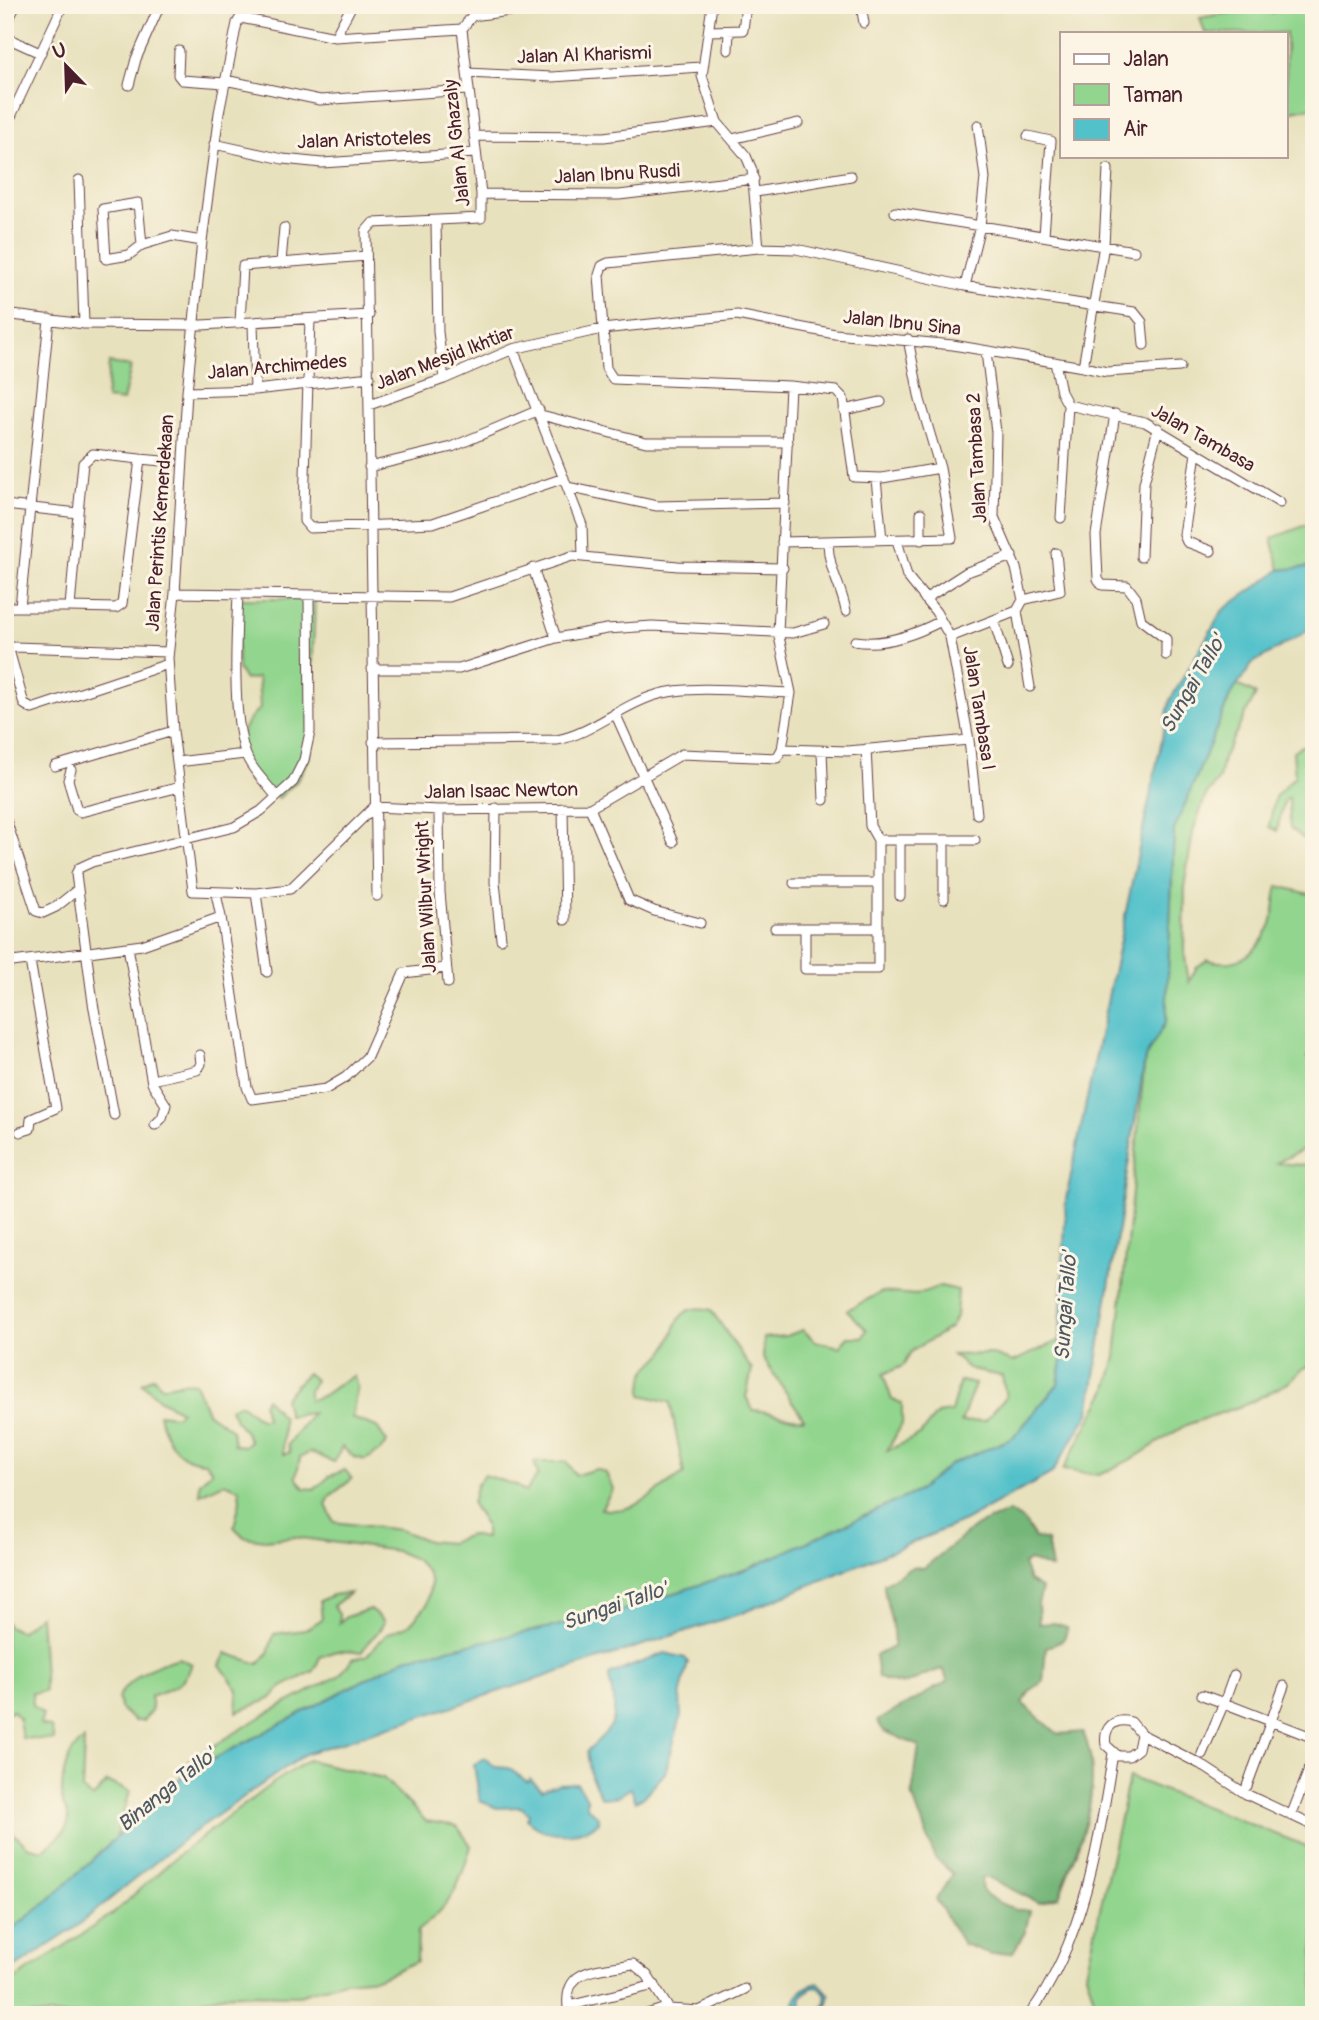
<svg xmlns="http://www.w3.org/2000/svg" width="1319" height="2020" viewBox="0 0 1319 2020" font-family="Pangolin,sans-serif">
<style>
.green{fill:#92d58e;stroke:#6e7a5c;stroke-width:2}
.forest{fill:#75b679;stroke:#606a52;stroke-width:2}
.water{fill:#53c1ca;stroke:#4e707a;stroke-width:2}
.lines{fill:none;stroke-linecap:round;stroke-linejoin:round}
.street-casing{stroke:#623c41;stroke-width:11}
.street{stroke:#fff;stroke-width:9}
.labels{text-anchor:middle;dominant-baseline:central;stroke-width:6;stroke-linejoin:round;paint-order:stroke}
.street-label{font-size:19px;fill:#4a1f2b;stroke:#fcf5e5}
.water-label{font-size:21px;font-style:italic;fill:#4d5863;stroke:#fcf5e5}
</style>
<rect width="100%" height="100%" fill="#fcf5e5"/>
<filter id="ink" filterUnits="userSpaceOnUse"><feTurbulence type="fractalNoise" baseFrequency=".0143" numOctaves="2"/><feDisplacementMap in="SourceGraphic" scale="14" xChannelSelector="R" yChannelSelector="G"/><feConvolveMatrix kernelMatrix="1 2 1 2 8 2 1 2 1" color-interpolation-filters="sRGB"/></filter>
<filter id="wash" filterUnits="userSpaceOnUse"><feTurbulence type="fractalNoise" baseFrequency=".00686" numOctaves="4" result="noise"/><feDisplacementMap in="SourceGraphic" scale="28" xChannelSelector="R" yChannelSelector="G"/><feGaussianBlur stdDeviation="1.57" result="paint"/><feColorMatrix in="noise" values="0 0 0 0 0 0 0 0 0 0 0 0 0 0 0 0 0 1.4 0 .05"/><feComposite in="paint" operator="in"/></filter>
<g filter="url(#wash)">
<rect width="100%" height="100%" fill="#e8e1bd"/>
<path class="green" d="M1245,5H1265L1272,13L1278,5H1314V107L1286,112V33H1205L1200,18L1238,11Z
M109,363L131,366L123,401L106,399Z
M1309,524L1314,526V566L1280,570L1272,538Z
M236,599H315L309,758L297,781L279,798C251,777 222,763 246,725C251,718 252,714 260,709L258,678L245,680L238,669Z
M1237,685L1256,694L1223,758L1219,779L1205,797L1193,832L1185,881L1184,951L1189,982L1197,967L1208,960C1237,968 1255,955 1269,929C1275,918 1274,899 1278,886L1314,895V1049L1307,1058L1314,1059V1144L1276,1163L1314,1166L1311,1195L1314,1363L1302,1369L1288,1383L1247,1404L1186,1425L1134,1458L1099,1475L1063,1470L1107,1389L1116,1357L1145,1058L1166,1021L1174,830L1230,696Z
M1314,740V846H1313L1290,828L1289,798L1284,801L1277,831L1269,827L1275,797L1295,776L1293,751Z
M940,1286L958,1290L956,1316L951,1327L912,1351L903,1366L883,1374L892,1400L902,1403V1424L887,1451L920,1435L937,1414L951,1412L960,1381L975,1384L961,1422L985,1421L1006,1397L1002,1376L971,1370L952,1355L990,1354L1013,1362L1060,1340L1063,1355L1058,1384L1013,1438L951,1464L917,1492L750,1568L612,1614L406,1658L185,1774L189,1761L266,1714L340,1675L352,1659L366,1656L387,1634L409,1625L427,1605L431,1582L427,1572L415,1559L396,1551L294,1537L265,1540L244,1537L234,1527L240,1501L239,1489L224,1483L200,1494L199,1484L212,1470L205,1462C178,1461 164,1439 159,1414L175,1416L181,1411L160,1400L142,1383L153,1377L162,1386C175,1386 182,1380 195,1383L207,1412L232,1430L234,1445L244,1446L250,1441C245,1429 233,1420 230,1408L240,1404L260,1419H266L263,1404L266,1398L283,1418V1454L290,1453L288,1444L312,1413L288,1416L284,1398L307,1373L315,1380L309,1390V1400C329,1397 337,1381 354,1376L357,1387L352,1418L377,1427L387,1442L380,1451L365,1460L354,1457L342,1447L334,1462L310,1452L300,1458L296,1477L304,1488L315,1489L330,1476L345,1470L352,1479L330,1496L326,1505L334,1522L400,1530L428,1541L450,1543L469,1535L485,1538V1525L472,1504L476,1486L484,1475L516,1485L525,1492L538,1475L534,1462H566L576,1475L596,1469L606,1473L613,1489L601,1509C638,1515 653,1491 684,1474L670,1402L642,1395C642,1367 647,1371 663,1353C678,1336 671,1301 711,1310L752,1370L746,1397L753,1410C772,1411 785,1419 804,1419L763,1358L764,1338L786,1336L803,1330L815,1341L839,1347L848,1337H863L867,1330L847,1310L882,1292L916,1295Z
M350,1593L333,1606L339,1614V1623L346,1617L370,1609L384,1621C381,1634 367,1639 362,1652L336,1651L320,1657L314,1671L282,1687L270,1699L237,1712L238,1690L220,1665L226,1653L259,1664L268,1653L274,1634L305,1630L322,1619L320,1601L332,1595Z
M40,1615L45,1691L32,1693L33,1706L43,1714L40,1725L51,1727L54,1740L22,1738L19,1718L12,1710L5,1715V1620L8,1626L20,1632Z
M179,1658L192,1664C184,1686 171,1689 150,1696L152,1709L143,1721H134L120,1708L118,1697C132,1676 155,1664 179,1658Z
M84,1740L82,1790L93,1798L107,1782L130,1791L116,1838L42,1906L5,1934V1833L11,1831L27,1846L43,1850C52,1843 62,1836 67,1826C72,1815 63,1809 62,1800C61,1778 66,1751 84,1740Z
M308,1760L383,1778L426,1821L457,1826L471,1846C459,1886 453,1905 418,1930L417,1961L379,1978L344,1981L299,1995L231,1994L191,2002L160,2015H5V1986L112,1914L176,1857L270,1785Z
M1129,1777L1314,1849V2015H1127L1096,2005L1086,1973Z"/>
<path class="forest" d="M1009,1512L1024,1521L1035,1538L1047,1541L1052,1569L1029,1560L1023,1564L1029,1581L1042,1589L1038,1604L1039,1624L1054,1623L1067,1627C1066,1642 1060,1643 1046,1647L1043,1682L1031,1690L1022,1703L1058,1734L1083,1732C1107,1788 1078,1844 1059,1897L1039,1903L988,1877L981,1879L982,1891C998,1904 1010,1909 1030,1911L1025,1932L1013,1952L991,1954L963,1944L936,1899L953,1874L935,1858L912,1795L919,1746L884,1731L877,1721L948,1681L942,1669C913,1676 910,1693 878,1677L875,1656L893,1647C896,1624 885,1607 884,1584L912,1567L924,1568L977,1525Z"/>
<path class="water" d="M1314,566V627L1253,663L1230,696L1174,830L1166,1021L1145,1058L1089,1413L1052,1473L964,1521L742,1613L305,1754L185,1838L72,1930L5,1974V1934L42,1906L185,1774L406,1658L612,1614L750,1568L917,1492L951,1464L1013,1438L1058,1384L1063,1355L1060,1340L1066,1199L1170,700L1223,610L1280,570Z
M665,1653L685,1658L688,1662L680,1697L681,1717L665,1773L644,1797L635,1801L631,1788L617,1797L602,1798L591,1777L587,1751C605,1733 619,1727 613,1698C612,1690 609,1683 609,1675Z
M485,1758L495,1767L508,1768L528,1782L530,1779L542,1790L559,1784L577,1783L587,1798V1807L597,1815L599,1822C581,1837 542,1838 527,1819L529,1814L521,1807L497,1808L480,1801L474,1765Z
M819,1983L830,1995L825,2013L816,2015L826,2003L825,1993L818,1987L811,1988L802,1996L801,2010L806,2015H800L795,2003C799,1991 806,1985 819,1983Z"/>
</g>
<g filter="url(#ink)">
<g class="lines">
<g class="street-casing">
<path id="street" d="M712,5L702,76L717,122L746,156L752,170L759,248
M861,5L864,23
M5,26L16,5
M709,31L743,30L746,5
M5,37L40,53
M335,37L352,5
M728,50L729,32
M179,51L178,75L182,80L225,83
M467,73L552,77L701,67
M225,80L320,100L467,90
M129,85L136,59L160,5
M5,129L63,5
M474,136L604,137L717,122
M1028,136L1051,141L1044,235
M732,139L798,123
M214,144L283,159L322,163L475,153
M79,180L84,324
M756,192L851,176
M481,194L619,195L754,179
M895,212L1134,251
M436,223L438,332L444,379
M142,245L129,255L106,259L103,209L138,203L142,245L172,236L202,241
M281,262L284,228
M965,286L980,226L985,178L978,125
M5,314L84,324L202,325L369,315
M310,319L304,507V521L310,528L433,523L564,478
M240,323L243,266L366,256
M253,323L255,390
M513,349L582,525L583,556
M1055,362L1061,392L1068,405L1145,422L1280,503
M1083,367L1107,372L1180,367
M187,392L255,390L370,377
M369,405L444,379L513,349L602,329L737,315L835,334L953,345L1083,367L1104,245L1108,169
M844,410L881,402
M1115,414L1096,535L1098,579L1102,585L1127,586L1136,598L1141,620L1166,639V655
M541,415L646,442H788
M1196,453L1184,535L1187,542L1211,551
M140,459L173,462
M369,467L452,447L539,410
M940,468L882,478L854,477L843,398L836,391L790,386L613,379L606,368L599,275L602,266L608,263L759,248L796,249L965,286L1134,312L1142,322L1144,345
M876,479L882,539
M567,487L657,506L785,503
M5,505L78,513L70,607H20
M921,513V540
M1061,518L1068,405
M897,540L907,576L936,612L950,637L969,740L977,814
M782,542L952,538L940,468L920,400L908,339
M828,543C829,572 841,584 846,611
M1141,557L1144,483L1158,428
M533,568L556,638
M175,593L449,597L572,556L678,566L783,568
M238,595C236,637 232,713 245,752C250,768 266,783 276,796
M925,599L967,572L1012,556
M1023,600L1060,591L1056,553
M5,607H20L49,319
M70,607L116,608L122,604L140,459L93,454L83,463L78,513
M1017,611L1030,687
M994,621L1008,666
M950,637L1017,611L1023,600L1016,568L994,517L996,432L986,352
M855,641C883,646 916,634 941,621
M168,664L32,709L24,704L9,650L14,647L168,652
M372,669H459L556,638L607,629L652,626L793,633L824,624
M615,713L673,842
M373,742L557,740C593,733 621,705 656,695C690,684 754,692 791,693
M782,749L848,751L969,740
M822,751L824,800
M177,762L245,754
M55,766L173,731
M71,770L68,780L77,810L81,812L180,787
M374,807L290,889L256,893L193,891L173,731L168,658L175,593L187,392L202,241L219,113L237,23L240,18L246,19L335,37L462,29L472,16L557,5
M374,807L439,810L590,808L682,754L777,758L782,749L791,693L778,632L790,386
M496,808L495,882L501,939
M563,808L565,920
M590,808L629,900L654,911L700,923
M439,810L440,892L448,983
M5,817L36,911L43,913L56,907L77,890
M878,840H975
M794,883H878
M256,893L267,972
M377,896L366,231L373,223L481,218V194L462,29
M900,896V840
M944,899V840
M221,917L247,1087L252,1099L326,1089L346,1077L367,1057L404,973L446,968
M775,928H878
M805,928V969H878V840L870,826L866,749
M128,947L152,1083L166,1105L162,1118L155,1125
M5,963L142,945L221,917L216,894
M152,1080L197,1070L201,1064L200,1055
M114,1115L93,1003L76,874L79,868L92,862L234,827L261,811L293,782L304,760L310,732L309,595
M20,1132L30,1129L31,1119L56,1108L30,961
M5,1227L6,1228
M1202,1695L1224,1703L1234,1675
M1141,1734L1138,1749L1129,1756H1118L1106,1745C1103,1728 1114,1717 1131,1722L1141,1734L1200,1764L1246,1794L1314,1826
M1202,1754L1224,1703L1314,1738
M1247,1786L1284,1686
M1291,1816L1314,1757
M568,2006L655,1985
M569,2015C560,1966 596,1971 633,1964L647,1975L669,2009L699,2011L745,1989
M644,2015L666,2008
M1029,2015C1083,1944 1100,1839 1113,1753"/>
</g>
<use href="#street" class="street"/>
</g>
</g>
<g class="labels">
<g class="street-label">
<text transform="translate(584 55) rotate(-2)">Jalan Al Kharismi</text>
<text transform="translate(364 140) rotate(-2)">Jalan Aristoteles</text>
<text transform="translate(457 143) rotate(-96)">Jalan Al Ghazaly</text>
<text transform="translate(617 174) rotate(-3)">Jalan Ibnu Rusdi</text>
<text transform="translate(902 323) rotate(6)">Jalan Ibnu Sina</text>
<text transform="translate(445 358) rotate(-21)">Jalan Mesjid Ikhtiar</text>
<text transform="translate(277 367) rotate(-5)">Jalan Archimedes</text>
<text transform="translate(1203 438) rotate(30)">Jalan Tambasa</text>
<text transform="translate(977 458) rotate(-93)">Jalan Tambasa 2</text>
<text transform="translate(160 523) rotate(-86)">Jalan Perintis Kemerdekaan</text>
<text transform="translate(979 708) rotate(81)">Jalan Tambasa I</text>
<text transform="translate(501 791) rotate(-1)">Jalan Isaac Newton</text>
<text transform="translate(426 897) rotate(-93)">Jalan Wilbur Wright</text>
</g>
<g class="water-label">
<text transform="translate(1193 684) rotate(-60)">Sungai Tallo'</text>
<text transform="translate(1066 1306) rotate(-86)">Sungai Tallo'</text>
<text transform="translate(615 1606) rotate(-19)">Sungai Tallo'</text>
<text transform="translate(167 1790) rotate(-39)">Binanga Tallo'</text>
</g>
</g>
<rect width="1319" height="2020" fill="none" stroke="#fcf5e5" stroke-width="28"/>
<rect x="1060" y="32" width="228" height="126" fill="#fcf5e5" stroke="#b59f9b" stroke-width="2"/>
<rect x="1074" y="54" width="35" height="10" fill="#ffffff" stroke="#b59f9b" stroke-width="2"/>
<text x="1123" y="66" font-size="21" fill="#4a1f2b">Jalan</text>
<rect x="1074" y="84" width="35" height="21" fill="#92d58e" stroke="#b59f9b" stroke-width="2"/>
<text x="1123" y="102" font-size="21" fill="#4a1f2b">Taman</text>
<rect x="1074" y="119" width="35" height="21" fill="#53c1ca" stroke="#b59f9b" stroke-width="2"/>
<text x="1123" y="136" font-size="21" fill="#4a1f2b">Air</text>
<g transform="translate(66 66) rotate(337)" stroke="#fcf5e5" stroke-width="5" paint-order="stroke">
<path d="M0-5L12 26L0 18L-12 26Z" fill="#4a1f2b"/>
<text y="-10" font-size="19" font-weight="bold" text-anchor="middle" fill="#4a1f2b">U</text>
</g>
</svg>
